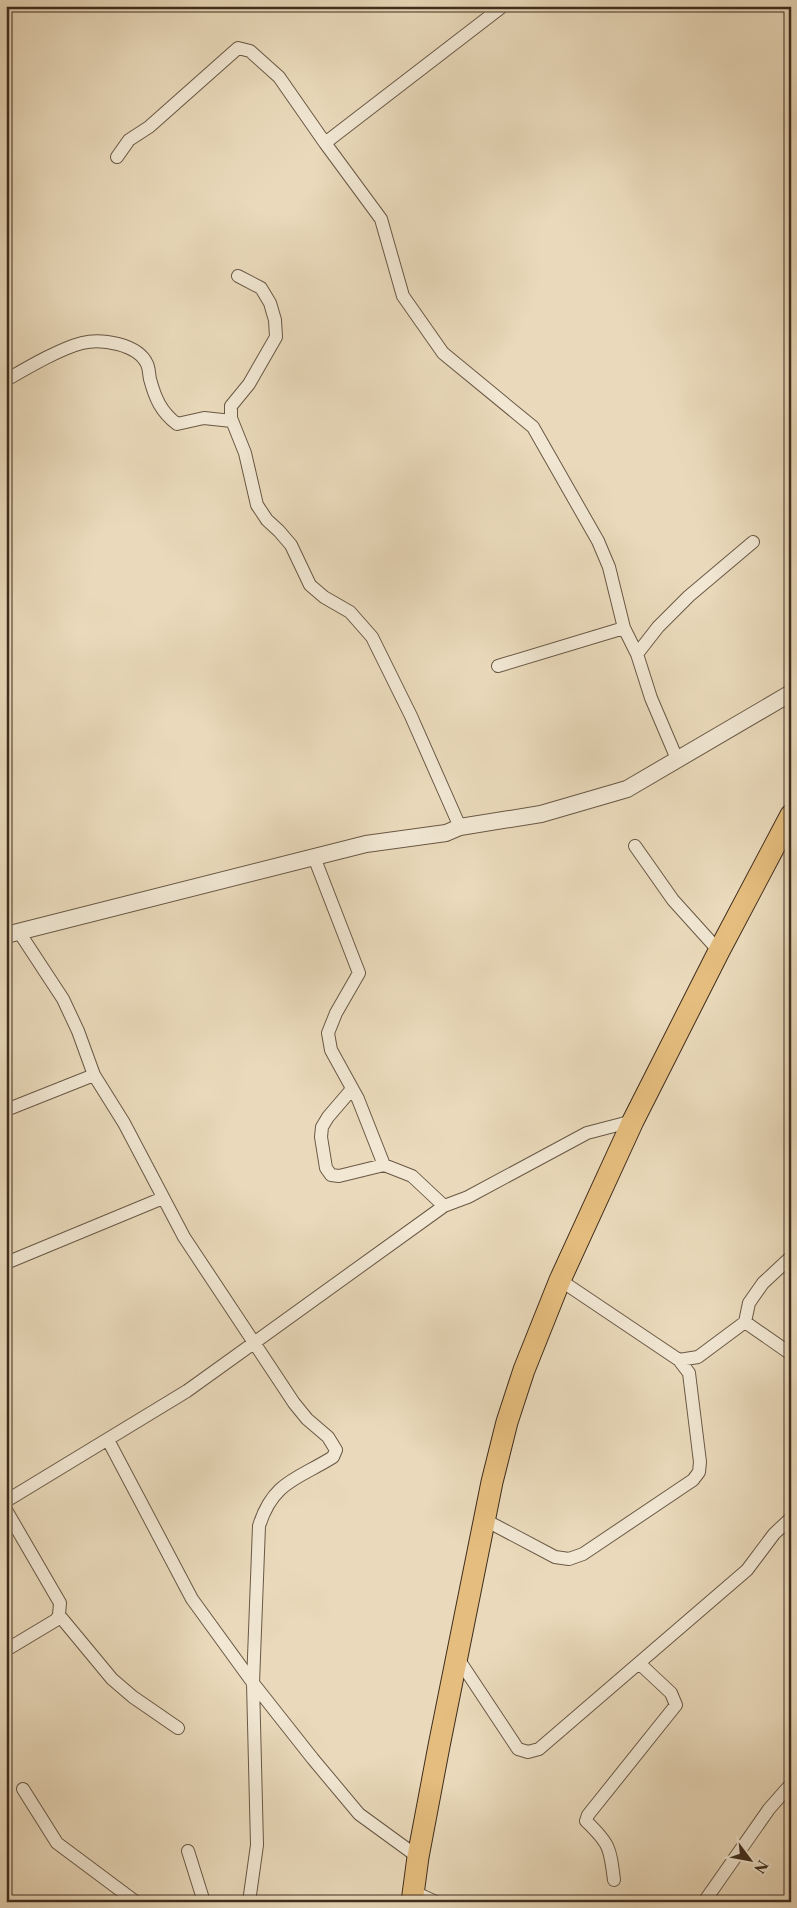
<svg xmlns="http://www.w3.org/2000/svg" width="797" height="1908" viewBox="0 0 797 1908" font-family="'Libre Caslon Text',serif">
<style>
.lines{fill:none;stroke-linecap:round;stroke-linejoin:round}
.minor-casing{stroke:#695845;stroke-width:14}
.tertiary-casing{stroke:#695845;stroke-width:18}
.trunk-casing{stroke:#3e2d1e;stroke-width:23}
.minor{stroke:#f1e7d3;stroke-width:12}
.tertiary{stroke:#f1e7d3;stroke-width:16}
.trunk{stroke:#e5bd7e;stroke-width:21}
</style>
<rect width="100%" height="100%" fill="#eadabb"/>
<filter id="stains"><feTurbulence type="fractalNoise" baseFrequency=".004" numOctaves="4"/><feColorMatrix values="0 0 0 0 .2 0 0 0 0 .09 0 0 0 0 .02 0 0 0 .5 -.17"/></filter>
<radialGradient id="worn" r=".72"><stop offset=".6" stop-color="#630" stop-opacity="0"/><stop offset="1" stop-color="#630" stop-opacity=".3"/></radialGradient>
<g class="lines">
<g class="minor-casing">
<path id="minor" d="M503,6L325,143L381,219L403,296L443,353L533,427L598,541L609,567L624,628L637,654L651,698L677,759
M117,157L129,140L149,127L238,48L250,51L279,77L325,143
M238,276L261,288L270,303L275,320L276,337L249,384L231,406V418L245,453L257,505L267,520L279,531L291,545L310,585L324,597L350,612L372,637L411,716L460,827
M6,380C27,368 59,349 82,343C101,338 138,344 147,364C149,368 149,374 150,379C155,398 161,412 177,424L204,418L232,421
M637,654L658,627L689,596L753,542
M498,666L624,628
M635,846L673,900L719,951
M314,857L359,973L336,1013L328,1033L331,1050L358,1099L384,1165
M19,932L63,999L78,1031L94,1075L124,1123L184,1237L294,1403L307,1419L328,1437L336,1450L333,1457C298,1479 273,1481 259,1526L253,1683L257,1845L249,1902
M352,1089L328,1117L322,1127L321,1137L326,1168L331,1175L339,1176L384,1165L412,1176L444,1206
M6,1110L94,1075
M6,1263L163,1198
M560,1280L679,1360L698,1357L745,1322L749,1303L763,1283L791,1257
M745,1322L791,1354
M108,1440L192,1599L253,1683L313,1759L359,1814L418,1857
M6,1501L187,1391L444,1206L468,1197L587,1133L633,1121
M6,1510L60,1603L59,1615L56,1620L6,1650
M485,1520L555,1557L569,1559L583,1554L693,1480L699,1472L700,1462L689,1373L679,1360
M59,1615L112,1679L133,1697L178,1728
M457,1657L518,1749L528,1752L539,1749L747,1570L774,1534L791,1518
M23,1789L57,1843L136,1902
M188,1851L204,1902
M614,1880C610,1848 610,1844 586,1821L588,1815L676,1705L671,1693L639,1663
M414,1892L436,1902
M704,1902L769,1809L791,1784"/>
</g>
<g class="tertiary-casing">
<path id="tertiary" d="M6,935L366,844L446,833L460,827L541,814L627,789L791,693"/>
</g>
<g class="trunk-casing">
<path id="trunk" d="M412,1902L418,1857L439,1746L492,1482L507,1422L524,1370L560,1280L633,1121L719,951L791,815"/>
</g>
<use href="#minor" class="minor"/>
<use href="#tertiary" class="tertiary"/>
<use href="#trunk" class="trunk"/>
</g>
<rect width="797" height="1908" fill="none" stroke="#eadabb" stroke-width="25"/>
<rect x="8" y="8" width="782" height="1893" fill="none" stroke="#3e2d1e" stroke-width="2.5"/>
<rect x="12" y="12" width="772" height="1883" fill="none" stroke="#3e2d1e"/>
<g transform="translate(750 1860) rotate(122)" stroke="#f1e7d3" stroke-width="4" paint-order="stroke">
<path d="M0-4L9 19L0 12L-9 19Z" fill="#3e2d1e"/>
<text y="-8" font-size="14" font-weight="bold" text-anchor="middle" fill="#3e2d1e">N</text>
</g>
<rect width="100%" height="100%" filter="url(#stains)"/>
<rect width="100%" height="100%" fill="url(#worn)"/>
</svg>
